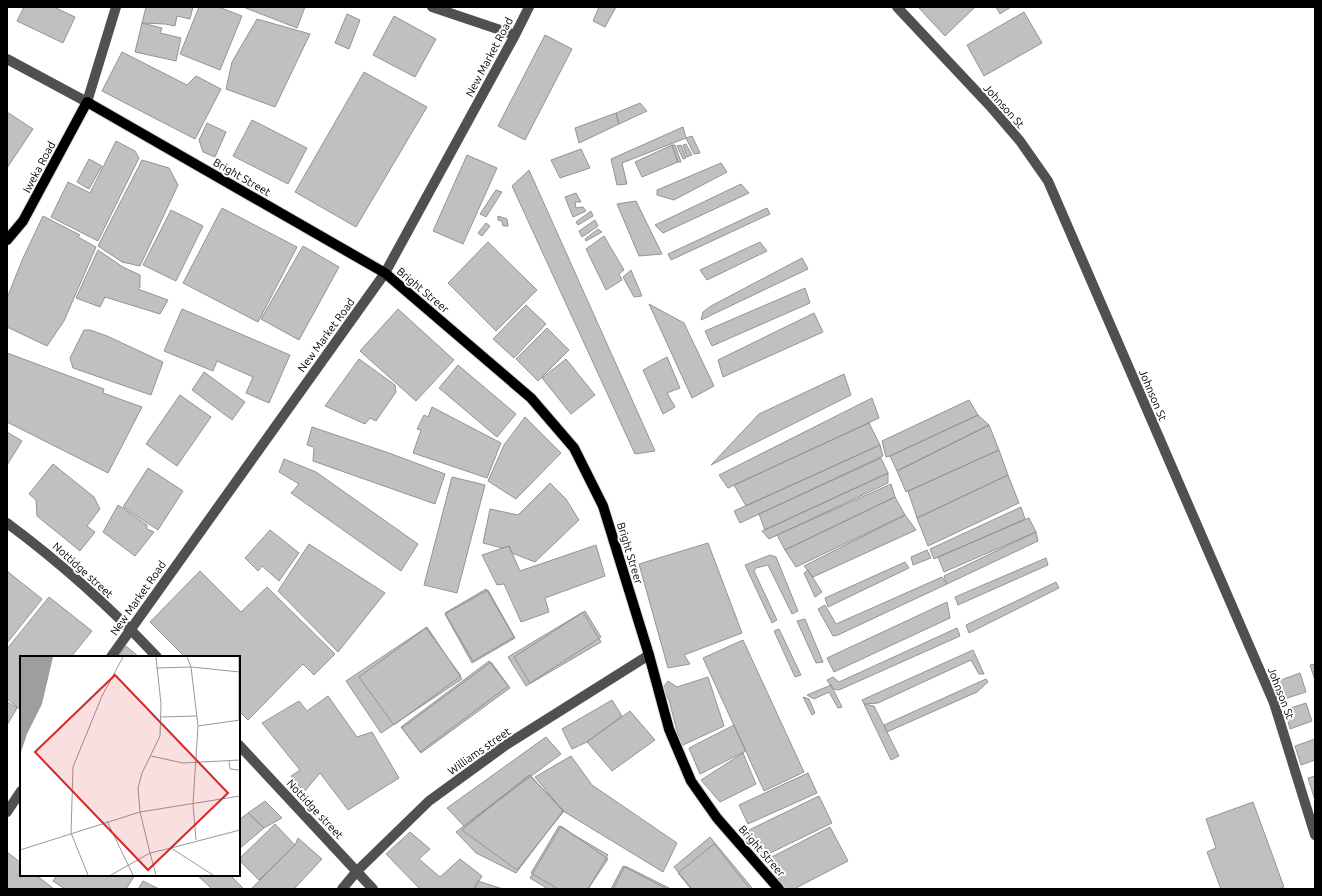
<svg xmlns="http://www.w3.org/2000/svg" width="1322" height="896" viewBox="0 0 1322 896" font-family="Ubuntu,sans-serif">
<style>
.building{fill:#c0c0c0;stroke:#949494}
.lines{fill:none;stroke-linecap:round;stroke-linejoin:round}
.major-casing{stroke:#dbdbdb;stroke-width:12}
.minor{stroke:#505050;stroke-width:10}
.major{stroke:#000;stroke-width:10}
.labels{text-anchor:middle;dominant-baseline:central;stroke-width:4;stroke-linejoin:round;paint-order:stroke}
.street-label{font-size:11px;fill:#000;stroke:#fff}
.inset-road{fill:none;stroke:#999;stroke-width:1}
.view{fill:#d62828;fill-opacity:0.15;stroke:#d62828;stroke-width:2}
.inset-edge{fill:none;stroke:#000;stroke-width:2}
</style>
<rect width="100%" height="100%" fill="#fff"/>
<path class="building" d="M24,7H54L75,17L63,43L17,21Z
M146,7H193L190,19L177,16L175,26L165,24L142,23Z
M199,7H219L242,16L220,70L180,54Z
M243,7H305L297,28Z
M599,7H616L605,27L593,21Z
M918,7H975L945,36Z
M996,7H1011L1000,14Z
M1024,12L1042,43L984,76L967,45Z
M347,14L360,20L349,49L335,43Z
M394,16L436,39L415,77L373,55Z
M257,19L310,34L275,107L226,89L232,62Z
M142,23L162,28L160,33L181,38L176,61L135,52Z
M545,35L572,49L525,140L498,126Z
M122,52L187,85L196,76L221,89L195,139L102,91Z
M364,72L427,107L356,227L295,192Z
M640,103L647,111L619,124L616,113Z
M7,112L33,129L7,168Z
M616,113L619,124L579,143L575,128Z
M252,120L307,148L288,184L233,156Z
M207,123L226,132L215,157L203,152L199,140Z
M683,127L686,138L622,163L627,184L617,185L611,159Z
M692,136L700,153L694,154L686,138Z
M116,141L135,151L139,158L98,241L51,217L68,182L90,193Z
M686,144L692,155L687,157L683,145Z
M672,145H675L681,162H678Z
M672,145L678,162L642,177L635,162Z
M681,145L686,158L683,159L677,146Z
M581,149L590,168L560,178L551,160Z
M467,155L497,168L463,244L433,231Z
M89,159L102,166L89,189L77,182Z
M142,160L169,168L178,185L140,266L122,262L98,246Z
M721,163L727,172L674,200L657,195V190Z
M529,170L655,451L635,454L512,186Z
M741,184L749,193L663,233L655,225Z
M496,190L502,192L486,217L480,214Z
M576,193L581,202H575L576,208L583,207L586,211L573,217L565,197Z
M636,201L662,254L639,256L617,204Z
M222,208L297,247L258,322L183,283Z
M767,208L770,214L671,260L668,254Z
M171,210L203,226L176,281L143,265Z
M591,211L593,216L578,225L576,222Z
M43,216L80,235L78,237L96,247L64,321L47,346L7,327V298L23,258Z
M498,216L507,219L508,226H503L502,221L498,220Z
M595,220L598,226L582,237L579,231Z
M486,223L490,226L482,236L478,233Z
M598,229L602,232L586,241L585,239Z
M604,236L624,270L619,274L622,280L606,290L586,249Z
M488,242L537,290L496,331L448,283Z
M760,242L767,251L707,280L700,270Z
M303,246L339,267L299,340L261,319Z
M98,250L123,267L140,275V287L138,289L168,300L160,314L105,297L100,307L76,298Z
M802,258L808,269L701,320L703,312L711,306Z
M631,270L642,296L634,297L623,277Z
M805,288L810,303L712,346L705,331Z
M649,304L684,323L714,386L692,398Z
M526,305L546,324L514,358L493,339Z
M182,309L290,355L269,403L246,393L253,377L217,361L213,371L164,351Z
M398,309L454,360L416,401L360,351Z
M814,313L823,332L723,377L718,360Z
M547,328L569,350L538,381L516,359Z
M84,330H90L107,336L163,362L151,395L73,368L70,358Z
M7,353L104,389L103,393L142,407L108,473L7,422Z
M667,357L680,388L667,393L675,407L663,414L643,370Z
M359,359L395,385L396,392L376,421L370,418L365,424L325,406Z
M566,359L595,395L571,414L542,378Z
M458,365L516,414L497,437L439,388Z
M204,372L245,402L232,420L192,390Z
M844,374L851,395L711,465L759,414Z
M180,395L211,417L177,466L146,444Z
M872,398L879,418L728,488L719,475Z
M969,400L978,415L890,456L886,457L882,441Z
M432,407L501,443L487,478L413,453L421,430L417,429L424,415L428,417Z
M978,415L989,425L897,471L890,456Z
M525,417L561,453L516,499L488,481L504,445Z
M869,423L880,445L746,506L734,485Z
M989,425L999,450L906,492L897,471Z
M312,427L389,453L445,474L435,504L313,461L314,447L307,445Z
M7,432L22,441L7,465Z
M880,445L883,456L740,523L734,511Z
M999,450L1008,475L917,518L908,491Z
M881,458L888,473L765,530L759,514Z
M284,459L316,472L418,544L401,571L291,493L299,484L279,472Z
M53,464L94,497L100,509L87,526L95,532L80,551L37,516L36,500L29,494Z
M148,468L183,491L158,530L123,507Z
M888,473V483L769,539L762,531Z
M1008,475L1019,503L928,546L917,518Z
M452,477L485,485L457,593L424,585Z
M550,483L566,499L579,520L535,562L512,553L509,546L502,548L483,543L490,509L518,515Z
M891,484L895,497L785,550L777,535Z
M895,497L905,515L796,567L785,550Z
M118,505L147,525V529L154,532L135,556L103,532Z
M1021,507L1025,519L934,559L930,549Z
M905,515L916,530L813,577L804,566Z
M1029,518L1036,532L944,572L938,557Z
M270,530L299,553L279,581L262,566L258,571L245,558Z
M1036,532L1038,541L947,584L944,576Z
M708,543L742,633L684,655L690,664L668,668L639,564Z
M309,544L385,593L338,652L278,591Z
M596,545L605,576L545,598L549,612L521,622L504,584L497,585L482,555L509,546L520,571Z
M927,550L931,558L913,565L911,557Z
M770,555L776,557L798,611L792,614L768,565L756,568L754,571L777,620L772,623L745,565Z
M1046,558L1048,565L958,605L955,597Z
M905,562L909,568L828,607L825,598Z
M808,570L822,592L815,597L804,573Z
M7,571L42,599L7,643Z
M200,571L241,612L267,587L335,654L314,675L303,664L248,720L239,711V657H185L150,622Z
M942,577L947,584L838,635L833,636L818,609L825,605L836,624Z
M1056,582L1059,588L969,633L966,625Z
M486,589L514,637L473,661L445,613Z
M488,590L515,638L472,663L445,614Z
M49,597L92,631L71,657H21V710L7,699V649Z
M947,602L950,618L834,672L827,658Z
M585,611L601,637L530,683L514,657Z
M583,612L601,642L526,686L508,657Z
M805,619L823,662L816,663L797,621Z
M427,627L462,679L381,733L346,681Z
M426,628L461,676L394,725L359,677Z
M957,628L960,636L839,690L833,689L827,680L833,677L839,682Z
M779,629L801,675L795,677L774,631Z
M743,640L804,772L764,791L703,658Z
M126,646L139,657H118Z
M973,650L984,674H979L971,660L878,703L864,704L862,700Z
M489,661L508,686L420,752L401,727Z
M491,662L510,688L421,753L402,728Z
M1315,664V680L1310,665Z
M1300,673L1306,692L1284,699L1278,681Z
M708,677L724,726L681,746L669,700L662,689L668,681L677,687Z
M986,679L988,682L977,692L887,732L884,725Z
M831,685L842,707L838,708L829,692L814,699L807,695Z
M328,696L357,737L372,732L399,778L348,810L320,773L304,792L291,776L300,770L262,723L299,701L307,711Z
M803,697L809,699L815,713L812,715Z
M612,700L622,716L587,742L572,749L562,729Z
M7,702L17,708L7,725Z
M1306,703L1312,721L1290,729L1285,710Z
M864,704L874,706L899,756L891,760Z
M630,711L655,740L612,771L587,742Z
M734,725L746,751L700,774L689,748Z
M546,737L561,754L464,826L447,808Z
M1315,739V760L1301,765L1295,746Z
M743,753L756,784L720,802L701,780Z
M571,756L592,785L677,843L663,872L563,811L535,777Z
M808,773L817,793L748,824L739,805Z
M529,775L564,811L517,870L462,830Z
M530,775L563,811L516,873L476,853L456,832Z
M1315,776V797H1314L1308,778Z
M819,796L832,823L762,857L749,830Z
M265,801L282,818L264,828L248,813Z
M1253,802L1284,887L1279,889H1221L1207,852L1216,848L1206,819Z
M248,813L264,828L239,849V820Z
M275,824L295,845L259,880L239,860V859Z
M559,826L608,855L588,889H558L531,873Z
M561,826L608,859L588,889H548L530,878Z
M830,827L848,861L794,889H784L768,859Z
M410,832L430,849L419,859L440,877L460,859L482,876L474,889H420L386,854Z
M710,837L753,889H692L674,867Z
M298,838L322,859L294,889H251L295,845Z
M714,844L750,889H691L678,873Z
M7,852L21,863V875H36L54,889H7Z
M623,866L667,889H611Z
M625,866L669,888V889H613Z
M57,875H135L126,889H65L53,881Z
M197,875H230L244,889H212Z
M143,881L159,889H138Z
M478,881L503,889H474Z"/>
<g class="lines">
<g class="major-casing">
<path id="major" d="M7,240L23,221L87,102L385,273L531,398L574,448L603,506L649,655L669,729L691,781L717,818L779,889"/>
</g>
<path class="minor" d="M432,7L515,35
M897,7L990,106L1020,141L1048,181L1274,703L1315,835
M7,59L87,102L116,7
M7,523C61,563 111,608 157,657
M111,657L385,273L515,35L529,7
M239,745L373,889
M7,812L21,791
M342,889L357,871L429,801L506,745L649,655"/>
<use href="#major" class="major"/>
</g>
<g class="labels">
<g class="street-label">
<text transform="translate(489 57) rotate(-62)">New Market Road</text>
<text transform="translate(1004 106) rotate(48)">Johnson St</text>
<text transform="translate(39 167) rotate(-62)">Iweka Road</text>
<text transform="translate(242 177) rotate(30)">Bright Street</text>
<text transform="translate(423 290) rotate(40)">Bright Streer</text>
<text transform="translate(326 335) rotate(-54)">New Market Road</text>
<text transform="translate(1153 395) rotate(67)">Johnson St</text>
<text transform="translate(630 553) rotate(73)">Bright Streer</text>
<text transform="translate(83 570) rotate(42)">Nottidge street</text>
<text transform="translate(138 598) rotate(-55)">New Market Road</text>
<text transform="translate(1281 693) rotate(69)">Johnson St</text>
<text transform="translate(479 751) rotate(-35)">Williams street</text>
<text transform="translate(315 809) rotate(47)">Nottidge street</text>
<text transform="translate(762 851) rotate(49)">Bright Streer</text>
</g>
</g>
<g transform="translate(20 656)">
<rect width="220" height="220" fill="#fff"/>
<path d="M0,1H33L22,48L7,78L0,99Z" fill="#9e9e9e"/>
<path class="inset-road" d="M136,1L141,48L140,80L122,117L118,132L120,156L130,197L151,192L193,219M167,1L171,11L178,70L173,148L176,184M219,1V64M136,12L171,11L220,16M141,61L177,60M178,70L220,64M131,100L163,107L220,104M209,105L210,113L220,114M87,165L113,219M151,192L220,174M0,194L120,156L220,140M68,219L51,177L53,111L82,40L103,1M91,219L130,197L136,219"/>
<path class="view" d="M95,19L208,137L128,214L15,96Z"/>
<rect width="220" height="220" class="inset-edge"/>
</g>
<rect width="1322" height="896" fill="none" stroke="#000000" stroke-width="16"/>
</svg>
